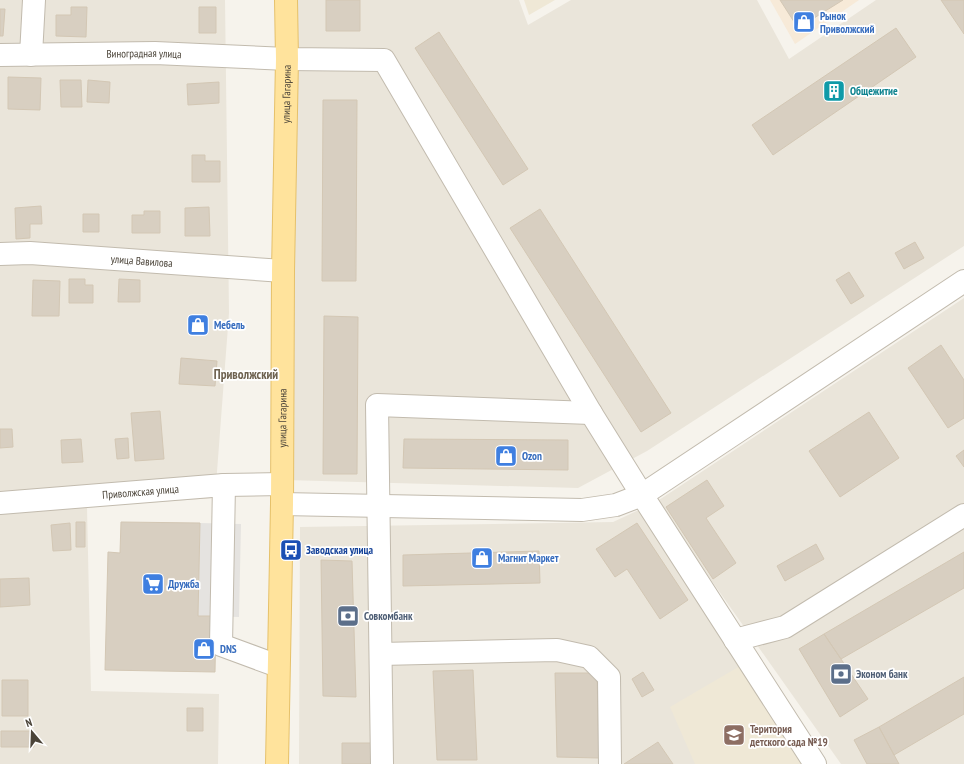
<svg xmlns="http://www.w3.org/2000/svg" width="964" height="764" viewBox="0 0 964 764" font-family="'PT Sans Narrow',sans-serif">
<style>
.residential{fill:#eae5da}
.commercial{fill:#f7ead8}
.education{fill:#efe8d6}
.parking{fill:#e5e3e0}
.building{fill:#d8cfc1;stroke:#d3c7b4}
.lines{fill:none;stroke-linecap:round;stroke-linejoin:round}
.minor-casing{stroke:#c2bbae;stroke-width:24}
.major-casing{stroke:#e6c16a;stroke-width:24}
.minor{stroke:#fff;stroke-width:22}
.major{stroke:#ffe39c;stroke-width:22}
.labels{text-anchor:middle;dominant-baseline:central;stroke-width:3.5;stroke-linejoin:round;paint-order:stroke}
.shop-label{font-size:11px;font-weight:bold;fill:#366cbe;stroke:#fff;text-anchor:start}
.street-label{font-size:11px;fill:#4b4439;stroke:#fff}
.culture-label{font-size:11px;font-weight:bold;fill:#0d838f;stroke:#fff;text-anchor:start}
.transit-label{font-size:11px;font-weight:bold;fill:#164399;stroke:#fff;text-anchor:start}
.service-label{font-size:11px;font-weight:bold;fill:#4e5e75;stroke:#fff;text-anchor:start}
.education-label{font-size:11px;font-weight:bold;fill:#785e54;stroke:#fff;text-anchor:start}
.quarter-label{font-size:13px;font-weight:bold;fill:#6e6250;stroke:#fff}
</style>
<rect width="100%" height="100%" fill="#f6f3ec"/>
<path class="residential" d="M0,0H225L229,313L215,498L87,507L91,691L219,694L218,764H0Z
M289,0H519L528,25L571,0H757L789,59L876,0H964V246L647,451L578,488L286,480Z
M964,298V764H841L656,502Z
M641,509L820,764H299L300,527L613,522Z"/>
<path class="commercial" d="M770,0H859L795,44Z"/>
<path class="education" d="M524,0H555L529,15Z
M740,666L804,764H695L670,707Z"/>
<path class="parking" d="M200,523L241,524L239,617L198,616Z"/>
<path class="building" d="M326,0H360V31H326Z
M780,0H843L798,28Z
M941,0H964V34Z
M71,7H87L86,37L56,36V15H71Z
M199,7H216V33H199Z
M0,9H5L3,36H0Z
M896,28L916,57L773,155L752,125Z
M439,32L528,169L503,185L415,48Z
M8,77L41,78L40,110L8,109Z
M60,80H81L82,107H61Z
M88,80L110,82L109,103L87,102Z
M219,82V103L188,105L187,84Z
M323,100H357L356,281H322Z
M192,155H205V161H220V182H192Z
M41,206L42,224H30V238L16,239L15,208Z
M209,207L210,236H185V208Z
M540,209L671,413L641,432L510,228Z
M144,211H160V233H132V215H144Z
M83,214H99V232H83Z
M915,242L924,258L904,269L895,253Z
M849,272L864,296L851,304L836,280Z
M69,279H85V285H93V303H69Z
M119,279L140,280V302H118Z
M33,280L60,281L59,316H32Z
M324,316L358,317L357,474H323Z
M941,345L964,380V418L948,428L908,368Z
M181,358L217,361L215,386L179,384Z
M160,411L164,459L135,461L131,413Z
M869,412L899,458L840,497L809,451Z
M0,429H12L13,447L0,448Z
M128,438L129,458L117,459L115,439Z
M81,439L83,462L62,463L61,440Z
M404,439L568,440V470L403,468Z
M964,450V467L956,456Z
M707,480L724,506L706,518L736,563L713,579L666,507Z
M76,522H85V547H76Z
M121,522L200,523L198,616H216L215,672L105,670L108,552L120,553Z
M70,523L71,550L53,551L51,525Z
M637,523L688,600L660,619L627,569L615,577L596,549Z
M816,544L824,559L785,581L777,566Z
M539,551L540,583L403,586V555Z
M964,552V588L841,659L824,634Z
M321,560L352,561L356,697L323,696Z
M29,578L30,605L0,607V579Z
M824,634L868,699L840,717L799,649Z
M473,670L477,760H437L433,671Z
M643,672L654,690L642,697L632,679Z
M555,673H597L599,758L557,757Z
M964,677V714L894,755L879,727Z
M2,680H28V716H2Z
M187,708H203V731H187Z
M879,727L899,764H867L854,740Z
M1,731H34V747H1Z
M658,742L673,764H624Z
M342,743H375V764H342Z"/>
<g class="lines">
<g class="minor-casing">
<g id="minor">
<path id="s1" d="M0,55L155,53L287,59L384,60L591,413L642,495L815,764"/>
<path d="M31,55L34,0"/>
<path id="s2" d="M0,254L30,253L283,271"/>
<path d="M224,485L221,645L278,666"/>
<path id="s3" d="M0,503L224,485L282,484"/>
<path d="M282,504L582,510L616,505L642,495L964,281"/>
<path d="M735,640L785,627L964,515"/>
<path d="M381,654L557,650L589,657L609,677L610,764"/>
<path d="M382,764L377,405L591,413"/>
</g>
</g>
<g class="major-casing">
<g id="major">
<path id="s4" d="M277,764L282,504L283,271L287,59L286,0"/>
</g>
</g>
<use href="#minor" class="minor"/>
<use href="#major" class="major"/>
</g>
<defs>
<g id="shop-square" transform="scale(1.15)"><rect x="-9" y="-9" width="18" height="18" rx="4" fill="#3f7fe0" stroke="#fff"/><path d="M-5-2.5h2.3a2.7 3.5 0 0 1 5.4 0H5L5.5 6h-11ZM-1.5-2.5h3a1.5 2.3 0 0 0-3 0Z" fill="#fff"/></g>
<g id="building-square" transform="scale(1.15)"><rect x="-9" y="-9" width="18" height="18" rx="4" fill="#0f9aa8" stroke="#fff"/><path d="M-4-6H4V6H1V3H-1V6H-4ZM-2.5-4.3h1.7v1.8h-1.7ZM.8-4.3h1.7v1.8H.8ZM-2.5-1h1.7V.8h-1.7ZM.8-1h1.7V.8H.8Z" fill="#fff"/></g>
<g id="bus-square" transform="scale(1.15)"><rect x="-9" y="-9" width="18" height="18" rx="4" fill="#1a4fb4" stroke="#fff"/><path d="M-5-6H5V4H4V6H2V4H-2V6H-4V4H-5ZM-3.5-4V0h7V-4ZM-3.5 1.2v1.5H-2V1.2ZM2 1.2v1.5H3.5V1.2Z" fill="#fff"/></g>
<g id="supermarket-square" transform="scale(1.15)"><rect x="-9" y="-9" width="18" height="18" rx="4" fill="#3f7fe0" stroke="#fff"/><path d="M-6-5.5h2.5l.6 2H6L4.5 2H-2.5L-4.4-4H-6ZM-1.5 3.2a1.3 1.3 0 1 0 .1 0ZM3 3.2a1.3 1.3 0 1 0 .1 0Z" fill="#fff"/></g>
<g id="bank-square" transform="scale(1.15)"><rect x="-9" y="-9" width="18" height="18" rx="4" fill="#5c6f8a" stroke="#fff"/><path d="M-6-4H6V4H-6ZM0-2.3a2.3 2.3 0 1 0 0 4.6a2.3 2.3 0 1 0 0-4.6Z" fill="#fff"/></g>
<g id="school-square" transform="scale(1.15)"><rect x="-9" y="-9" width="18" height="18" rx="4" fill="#8d6e63" stroke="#fff"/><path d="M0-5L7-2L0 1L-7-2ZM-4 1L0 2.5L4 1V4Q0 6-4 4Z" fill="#fff"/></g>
</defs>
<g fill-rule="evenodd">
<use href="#shop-square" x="804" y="22"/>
<use href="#building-square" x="834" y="91"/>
<use href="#shop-square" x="198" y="325"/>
<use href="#shop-square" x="506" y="456"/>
<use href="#bus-square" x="291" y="550"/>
<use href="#shop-square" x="482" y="558"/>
<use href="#supermarket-square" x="153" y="584"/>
<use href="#bank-square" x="348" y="616"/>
<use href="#shop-square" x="204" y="649"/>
<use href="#bank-square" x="841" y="674"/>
<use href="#school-square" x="734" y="735"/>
</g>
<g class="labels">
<g class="shop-label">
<text x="820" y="16">Рынок<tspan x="820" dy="13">Приволжский</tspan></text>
<text x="214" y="325">Мебель</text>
<text x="522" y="456">Ozon</text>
<text x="498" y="558">Магнит Маркет</text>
<text x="168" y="584">Дружба</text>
<text x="220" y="649">DNS</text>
</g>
<g class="street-label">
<text stroke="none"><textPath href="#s1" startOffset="144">Виноградная улица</textPath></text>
<text stroke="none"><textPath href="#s4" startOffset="670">улица Гагарина</textPath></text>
<text stroke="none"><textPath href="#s2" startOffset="142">улица Вавилова</textPath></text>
<text stroke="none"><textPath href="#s4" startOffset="346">улица Гагарина</textPath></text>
<text stroke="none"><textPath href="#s3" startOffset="141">Приволжская улица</textPath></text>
</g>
<g class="culture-label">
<text x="850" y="91">Общежитие</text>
</g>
<g class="transit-label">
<text x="306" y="550">Заводская улица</text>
</g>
<g class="service-label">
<text x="364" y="616">Совкомбанк</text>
<text x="856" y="674">Эконом банк</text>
</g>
<g class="education-label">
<text x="750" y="729">Територия<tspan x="750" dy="13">детского сада №19</tspan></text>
</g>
<g class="quarter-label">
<text x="246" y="374">Приволжский</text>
</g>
</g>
<g transform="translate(32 732) rotate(341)" stroke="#ffffff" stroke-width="3" paint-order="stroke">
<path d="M0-3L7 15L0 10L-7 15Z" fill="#4b4439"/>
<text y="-6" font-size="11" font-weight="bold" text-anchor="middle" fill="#4b4439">N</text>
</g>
</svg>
